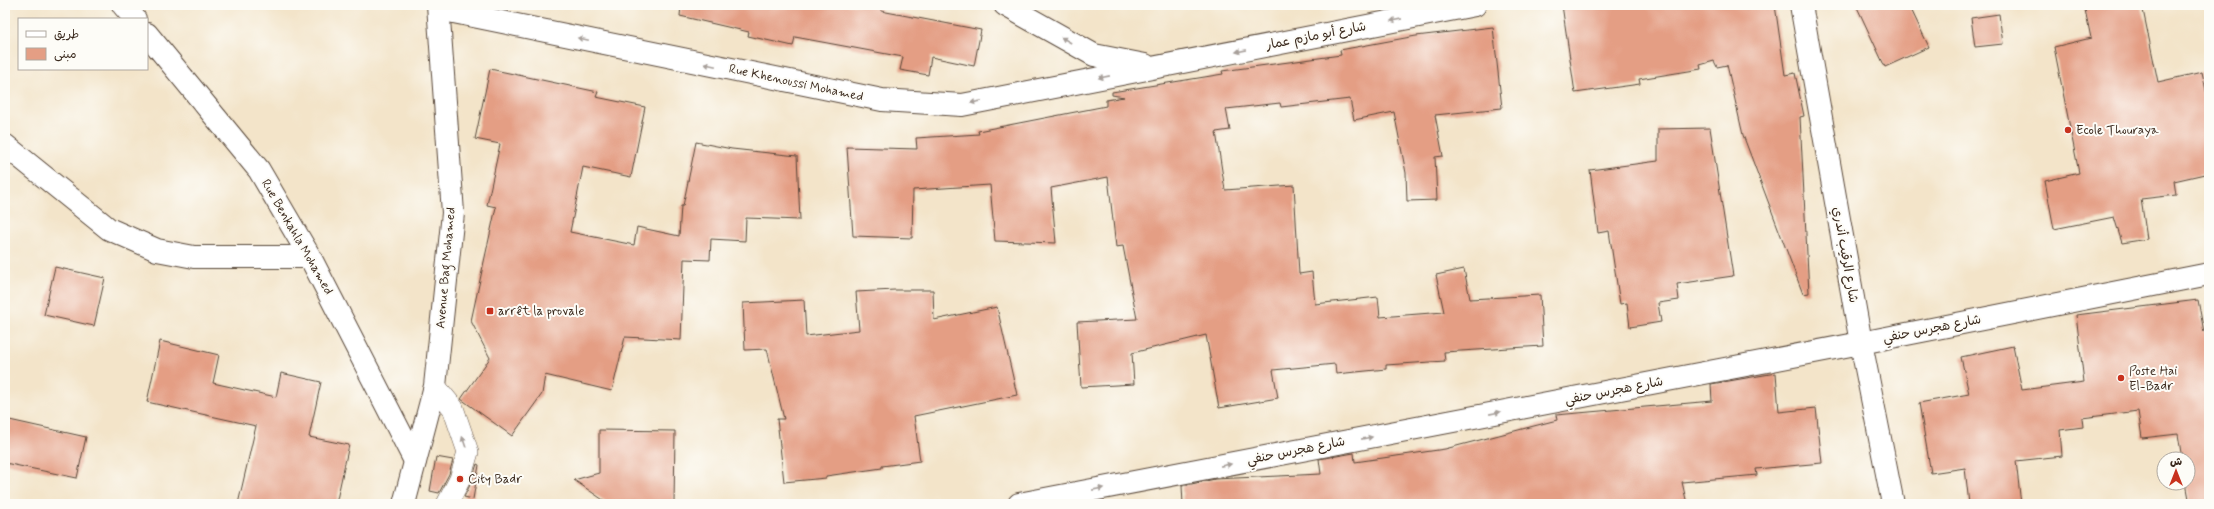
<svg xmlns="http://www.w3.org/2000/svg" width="2214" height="509" viewBox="0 0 2214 509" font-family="Mynerve,'Playpen Sans Arabic',sans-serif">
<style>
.building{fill:#e49e84}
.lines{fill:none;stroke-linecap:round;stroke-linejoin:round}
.service-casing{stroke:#574638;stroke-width:22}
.minor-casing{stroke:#574638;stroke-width:24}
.primary-casing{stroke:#574638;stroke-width:24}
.service{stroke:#fff;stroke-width:21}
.minor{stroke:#fff;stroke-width:22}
.primary{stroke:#fff;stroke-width:22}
.oneway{fill:#a79f9a}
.poi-dot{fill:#c8321e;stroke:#fdfcf7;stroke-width:1.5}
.labels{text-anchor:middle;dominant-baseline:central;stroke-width:4;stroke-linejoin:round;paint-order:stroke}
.street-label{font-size:13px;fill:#3b2a1e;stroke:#fdfcf7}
.poi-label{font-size:13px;fill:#3b2a1e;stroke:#fdfcf7;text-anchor:start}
</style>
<rect width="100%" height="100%" fill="#fdfcf7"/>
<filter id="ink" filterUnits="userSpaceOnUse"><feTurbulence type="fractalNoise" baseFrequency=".025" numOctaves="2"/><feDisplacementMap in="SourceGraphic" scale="8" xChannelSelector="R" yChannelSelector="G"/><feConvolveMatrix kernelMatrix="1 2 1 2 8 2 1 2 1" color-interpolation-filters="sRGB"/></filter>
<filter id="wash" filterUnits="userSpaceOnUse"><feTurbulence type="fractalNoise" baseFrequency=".012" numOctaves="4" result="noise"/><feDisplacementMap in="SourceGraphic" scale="16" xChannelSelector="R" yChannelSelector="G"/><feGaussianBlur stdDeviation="0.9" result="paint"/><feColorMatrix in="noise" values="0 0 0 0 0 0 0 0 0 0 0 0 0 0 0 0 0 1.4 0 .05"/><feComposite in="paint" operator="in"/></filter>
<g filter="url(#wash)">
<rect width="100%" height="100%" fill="#f3e4c9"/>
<g id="blocks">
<path class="building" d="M681,5H882L881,11L981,30L974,66L931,57L928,75L900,70L903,57L795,37L793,46L748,36L749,32L680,16Z
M1562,5H1775L1785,75L1795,73L1804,116L1800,117L1809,293L1803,294L1743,135L1727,65L1717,67L1714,61L1700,65L1701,69L1639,79L1640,84L1575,93Z
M1856,5H1909L1929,47L1885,67Z
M2084,5H2142L2158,82L2202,72L2209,104V173L2174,181L2176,195L2141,199L2147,239L2122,243L2114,217L2054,229L2045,181L2079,173L2054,47L2091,38Z
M1999,14L2003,44L1975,47L1971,18Z
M1493,27L1502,108L1435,115L1443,156L1435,157L1437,200L1407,201L1406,173L1394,112L1354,120L1350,99L1281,107L1280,103L1226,109L1230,130L1216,132L1225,190L1294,185L1299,274L1312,272L1315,304L1378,297L1380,317L1444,312L1436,275L1464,269L1470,299L1540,295L1543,346L1444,352L1445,361L1386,365V369L1336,374L1335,364L1273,370L1278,398L1219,408L1206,335L1132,353L1134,384L1081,387L1077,322L1137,319L1123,246L1116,247L1108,177L1051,188L1056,243L995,241L990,185L913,190L912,238L853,236L847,147L917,149L916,138L979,134L978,131L1106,106V100L1124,97L1112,95V92L1223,74L1222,71L1341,55L1340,50L1416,36Z
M490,69L598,92L596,97L645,107L631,177L583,167L570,232L634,245L637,227L679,236L681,206H683L696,142L732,149L797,156L800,220L746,218L745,241L711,239L710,260L684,259L681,340L625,337L612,391L545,375L542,394L512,436L461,399L490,358L471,321L496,207L487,205L500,144L475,139Z
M1710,128L1733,276L1677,284L1679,300L1658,303L1661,322L1630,327L1627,303L1620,304L1609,231L1598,233L1590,170L1658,161V129Z
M55,267L105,278L94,326L44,315Z
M895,290H933L934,320L997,307L1017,395L914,416L920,461L882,466V468L826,476V478L784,482L777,419H784L767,349L745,350L743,303L804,300L806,336L859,330L856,292Z
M2198,300L2204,332L2209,331V504H2190L2186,483H2188V459H2182L2178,434L2142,438L2138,411L2082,418L2083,427L2060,430L2062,456L2016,461L2021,504H1969L1965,468L1931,473L1919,403L1969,394L1961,357L2013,346L2022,390L2084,382L2076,315Z
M160,341L219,355L213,383L276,397L281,373L321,382L309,437L349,445L336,504H238L256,426L147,402Z
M1776,373L1779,412L1816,408L1822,463L1756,469L1757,475L1682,482L1687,504H1183L1182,486L1215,479L1321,474L1319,459L1354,453L1355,462L1445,449L1557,420L1556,415L1712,401L1711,384Z
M5,419L86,437L77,478L5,463Z
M599,430L675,431L674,504H609L574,480L599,473Z
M436,457L453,460L449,474L439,493L430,491Z
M477,464L479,465L473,499L464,497L471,483Z"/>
</g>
</g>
<g filter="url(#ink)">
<use href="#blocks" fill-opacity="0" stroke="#574638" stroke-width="1"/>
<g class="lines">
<g class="service-casing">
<path id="service" d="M435,386L453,408L468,452L460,479L447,504"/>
</g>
<g class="minor-casing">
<path id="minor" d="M123,5L135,19
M1005,5L1094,55L1145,65
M1801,5L1861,343L1893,504
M439,9L882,100L962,105L1475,5
M147,34L259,170L310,257L415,461
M5,145L109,229L157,250L194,257H310
M1019,504L1861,343L2209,274"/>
</g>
<g class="primary-casing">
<path id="primary" d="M404,504L435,386L453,213L438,5"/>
</g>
<use href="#service" class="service"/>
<use href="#minor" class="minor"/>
<use href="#primary" class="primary"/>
</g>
<defs><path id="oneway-solid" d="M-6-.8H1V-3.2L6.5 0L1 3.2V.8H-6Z"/></defs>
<g class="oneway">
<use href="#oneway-solid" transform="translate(1396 20) rotate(169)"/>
<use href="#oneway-solid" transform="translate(583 39) rotate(-168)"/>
<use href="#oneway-solid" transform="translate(1066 40) rotate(-150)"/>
<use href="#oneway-solid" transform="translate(1241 51) rotate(169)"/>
<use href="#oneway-solid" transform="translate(710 65) rotate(-168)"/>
<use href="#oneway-solid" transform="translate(1104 77) rotate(169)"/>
<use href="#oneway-solid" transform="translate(976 102) rotate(169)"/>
<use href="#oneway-solid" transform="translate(1495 413) rotate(-11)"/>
<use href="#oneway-solid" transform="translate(1367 438) rotate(-11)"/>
<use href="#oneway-solid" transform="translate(464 442) rotate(-109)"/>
<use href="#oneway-solid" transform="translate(1226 465) rotate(-11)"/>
<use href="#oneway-solid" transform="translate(1098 489) rotate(-11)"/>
</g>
</g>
<g class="poi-dot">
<circle cx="2068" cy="130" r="4"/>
<rect x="486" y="307" width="8" height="8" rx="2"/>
<circle cx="2121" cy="378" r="4"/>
<circle cx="460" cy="479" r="4"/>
</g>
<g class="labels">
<g class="street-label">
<text transform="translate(1316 36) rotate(-11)">شارع أبو مازم عمار</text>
<text transform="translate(796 83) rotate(12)">Rue Khenoussi Mohamed</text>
<text transform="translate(297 237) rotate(60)">Rue Benkahla Mohamed</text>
<text transform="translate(1845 255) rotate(80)">شارع الرقيب أندري</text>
<text transform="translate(446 268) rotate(-85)">Avenue Bag Mohamed</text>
<text transform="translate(1932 329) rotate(-11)">شارع هجرس حنفي</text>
<text transform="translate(1614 391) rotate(-11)">شارع هجرس حنفي</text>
<text transform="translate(1296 451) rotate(-11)">شارع هجرس حنفي</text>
</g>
<g class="poi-label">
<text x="2076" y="130">Ecole Thouraya</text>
<text x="498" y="311">arrêt la provale</text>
<text x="2129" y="371">Poste Hai<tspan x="2129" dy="15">El-Badr</tspan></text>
<text x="468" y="479">City Badr</text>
</g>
</g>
<rect width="2214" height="509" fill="none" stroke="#fdfcf7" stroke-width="20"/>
<rect x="18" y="18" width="130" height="52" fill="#fdfcf7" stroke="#afa8a0"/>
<rect x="26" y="31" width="20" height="6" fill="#ffffff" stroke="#afa8a0"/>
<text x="54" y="38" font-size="12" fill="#3b2a1e">طريق</text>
<rect x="26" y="48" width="20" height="12" fill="#e49e84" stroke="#afa8a0"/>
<text x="54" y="58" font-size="12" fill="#3b2a1e">مبنى</text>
<g transform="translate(2176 471)"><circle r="19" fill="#fdfcf7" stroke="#afa8a0"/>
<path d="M0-3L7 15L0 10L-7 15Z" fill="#c8321e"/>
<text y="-6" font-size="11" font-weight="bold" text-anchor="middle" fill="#3b2a1e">ش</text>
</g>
</svg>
